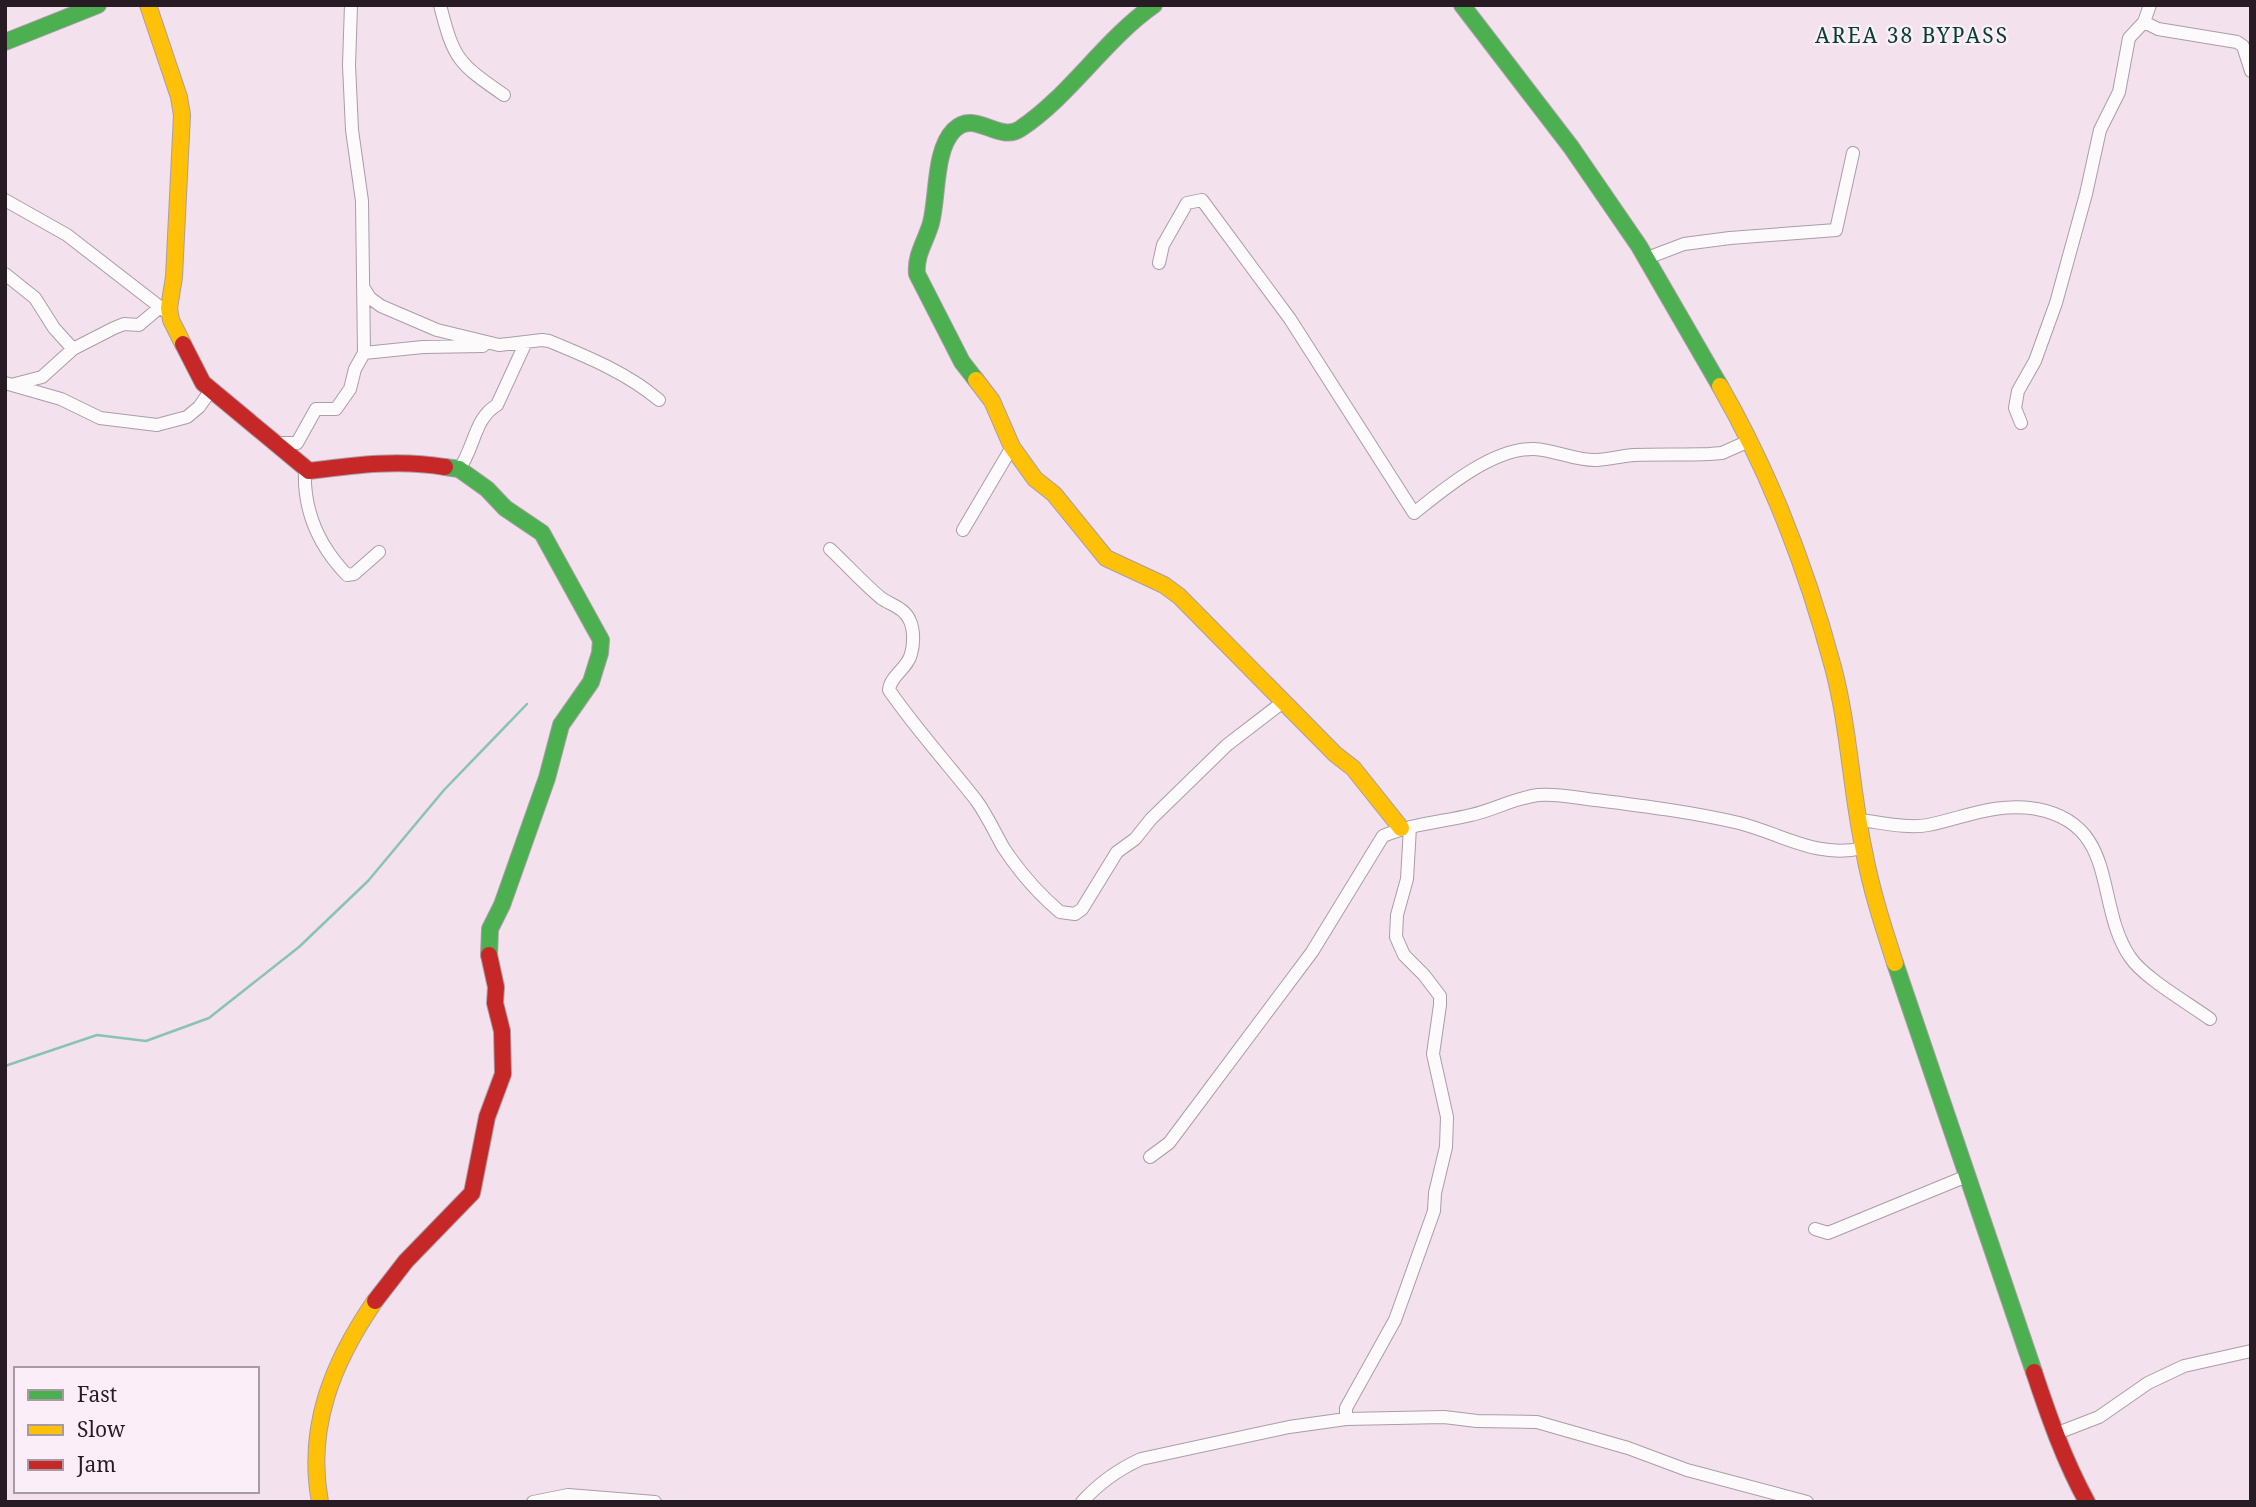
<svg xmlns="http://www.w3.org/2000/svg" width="2256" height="1507" viewBox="0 0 2256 1507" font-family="'Noto Serif',serif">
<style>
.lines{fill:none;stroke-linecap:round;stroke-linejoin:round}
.stream{stroke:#88c3b6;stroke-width:2.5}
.street-casing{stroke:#aa9da6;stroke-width:14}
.fast-casing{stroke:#aa9da6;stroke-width:18}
.slow-casing{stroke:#aa9da6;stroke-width:18}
.jam-casing{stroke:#aa9da6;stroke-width:18}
.street{stroke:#fdfafc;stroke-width:12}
.fast{stroke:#4caf50;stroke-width:16}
.slow{stroke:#ffc107;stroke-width:16}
.jam{stroke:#c62828;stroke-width:16}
.labels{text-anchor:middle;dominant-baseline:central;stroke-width:5;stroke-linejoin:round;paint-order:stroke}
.neighbourhood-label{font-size:21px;letter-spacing:2px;fill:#064034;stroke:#fbeef8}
</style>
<rect width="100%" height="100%" fill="#f3e1ee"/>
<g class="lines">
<path class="stream" d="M5,1066L97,1035L146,1041L209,1018L299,947L368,881L444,790L527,704"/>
<g class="street-casing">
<path id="street" d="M440,5C454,60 458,63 504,95
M2144,22L2158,29L2237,42L2243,46L2251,71
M5,200L67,235L169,314
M1647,258L1684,244L1730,238L1836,230L1853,153
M1159,263L1163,245L1187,203L1202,200L1290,319L1414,513C1445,488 1493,448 1534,449C1556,450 1575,461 1597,460C1610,459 1622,456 1634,455C1659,454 1684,455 1709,454L1722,453L1749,441
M5,274L35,298L54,328L73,349
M363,287L370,298L381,306L437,330L499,345L542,340L549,341C588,357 627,373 659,400
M364,353L423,347L483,346
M5,383L61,399L100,418L157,425L187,417L199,407L211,390
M15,384L42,377L73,349L114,328L124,324L139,325L159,308
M2021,423L2015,408L2018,391L2035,361L2056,303L2086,194L2100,130L2119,92L2129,38L2144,22L2150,5
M275,443H297L316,409H336L350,389L355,369L364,353L362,201L352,130L349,65L351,5
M305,469C303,511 319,546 347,575L354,574L379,552
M459,469C474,450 474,418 497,405L526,342
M963,530L1012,447
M830,549C847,565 863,583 881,598C891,605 905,608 910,621C914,630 914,644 911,654C908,668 890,676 889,690C916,729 947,763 976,800C987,815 994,831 1003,847C1018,870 1039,894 1060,912L1075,914L1082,909L1117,852L1135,839L1151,819L1227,745L1283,702
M1859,820C1879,822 1908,829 1928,825C1966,817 1997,802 2037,809C2120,825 2094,904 2130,957C2144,978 2188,1003 2210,1019
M1150,1157L1169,1143L1312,952L1383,836C1411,824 1442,822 1471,815C1494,810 1514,798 1538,795C1557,793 1577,798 1596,800C1644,806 1692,812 1739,823C1782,834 1817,859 1863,848
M1815,1229L1828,1233L1967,1176
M1346,1419V1408L1395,1320L1434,1211L1435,1193L1446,1147L1447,1117L1433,1054L1440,1005V996L1424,975L1404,955L1396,937L1397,915L1407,879L1410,827
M2055,1434L2099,1417L2148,1383L2184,1366L2251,1351
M533,1502L568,1495L655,1502
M1082,1502C1099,1483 1117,1470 1141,1459L1289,1427L1346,1419L1444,1417L1477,1421L1537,1422L1628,1448L1687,1470L1807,1502"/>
</g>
<g class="fast-casing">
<path id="fast" d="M1462,5L1571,147L1639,246L1720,386
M5,42L98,5
M976,380L962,362L917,274C915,255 926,241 931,223C938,196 934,150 954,130C975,109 998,143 1020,129C1071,95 1104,40 1154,5
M445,467L459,469L487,489L505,508L542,533L601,640L600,653L591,682L561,725L547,778L502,905L490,929L489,955
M1895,963L2034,1372"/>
</g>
<g class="slow-casing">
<path id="slow" d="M148,5L179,97L182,115L174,277L169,308L171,320L183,344
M976,380L992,401L1012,447L1035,479L1054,494L1106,558L1164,585L1179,596L1335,754L1353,768L1401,828
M1720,386C1770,473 1807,570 1833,667C1849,727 1851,790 1864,851C1871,889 1883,926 1895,963
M320,1502C306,1427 333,1362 375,1301"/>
</g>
<g class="jam-casing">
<path id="jam" d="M183,344L203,383L309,471C355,465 398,459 445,467
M375,1301L406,1261L472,1193L487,1117L503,1074L502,1031L495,1003L496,987L489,955
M2034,1372C2049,1417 2064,1460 2087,1502"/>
</g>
<use href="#street" class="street"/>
<use href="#fast" class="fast"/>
<use href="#slow" class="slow"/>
<use href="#jam" class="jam"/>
</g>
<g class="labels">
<g class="neighbourhood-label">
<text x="1912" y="35">AREA 38 BYPASS</text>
</g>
</g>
<rect width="2256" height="1507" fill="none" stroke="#271c24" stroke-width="14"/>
<rect x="14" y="1367" width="245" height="126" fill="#fbeef8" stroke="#a69aa3" stroke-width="2"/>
<rect x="28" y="1390" width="35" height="10" fill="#4caf50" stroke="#a69aa3" stroke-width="2"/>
<text x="77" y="1402" font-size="21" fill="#271c24">Fast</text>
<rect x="28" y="1425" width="35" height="10" fill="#ffc107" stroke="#a69aa3" stroke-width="2"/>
<text x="77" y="1437" font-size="21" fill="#271c24">Slow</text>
<rect x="28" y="1460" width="35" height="10" fill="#c62828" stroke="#a69aa3" stroke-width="2"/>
<text x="77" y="1472" font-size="21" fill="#271c24">Jam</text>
</svg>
